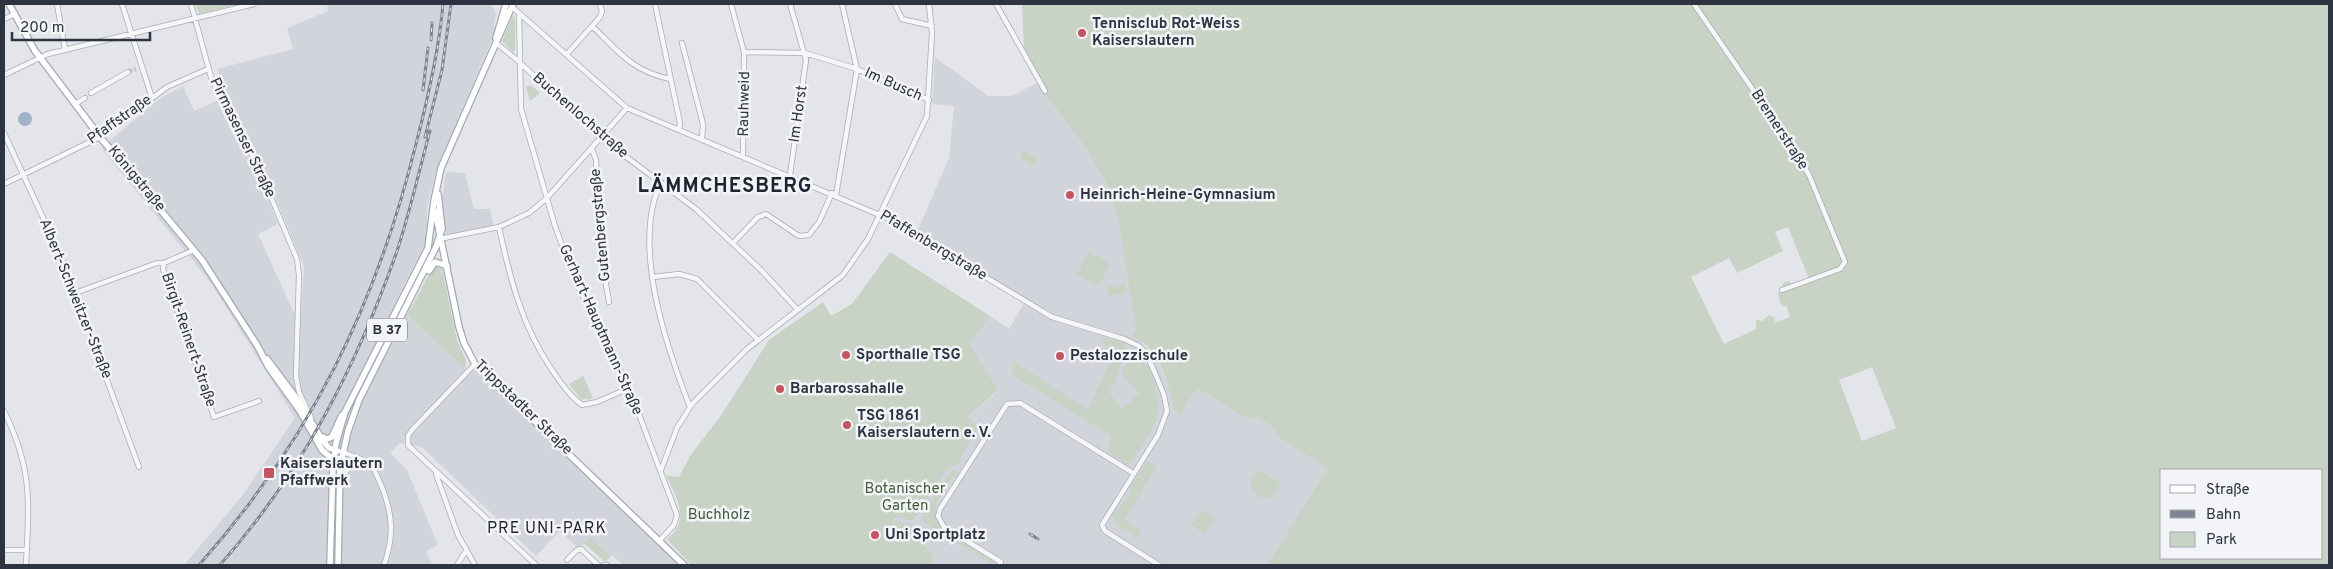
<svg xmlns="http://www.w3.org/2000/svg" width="2333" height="569" viewBox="0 0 2333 569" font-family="Overpass,sans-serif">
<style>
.built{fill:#d2d4dc}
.green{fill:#c8d3c5;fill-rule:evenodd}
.water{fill:#a2b1c6}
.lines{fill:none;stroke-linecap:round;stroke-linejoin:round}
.minor-tunnel{stroke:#bfc1c8;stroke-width:4.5;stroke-dasharray:4.5 2;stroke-linecap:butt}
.minor-casing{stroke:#a9acb4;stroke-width:6}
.major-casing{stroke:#a4a9b4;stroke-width:8}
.minor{stroke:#f6f6f9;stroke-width:4.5}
.major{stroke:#fff;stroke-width:5.5}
.rail-casing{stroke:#7e8492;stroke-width:3}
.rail{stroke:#f3f4f7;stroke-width:1;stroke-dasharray:4;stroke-linecap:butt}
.poi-dot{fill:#c1565f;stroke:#f3f4f7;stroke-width:2}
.labels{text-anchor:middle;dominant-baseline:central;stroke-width:5;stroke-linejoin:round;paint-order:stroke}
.shield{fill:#f3f4f7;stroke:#686d77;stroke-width:1}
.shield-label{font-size:14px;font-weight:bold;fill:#2d3340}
.poi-label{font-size:15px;font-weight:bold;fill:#2d3340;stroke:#f3f4f7;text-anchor:start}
.street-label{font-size:15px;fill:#2d3340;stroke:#f3f4f7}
.park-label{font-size:15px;fill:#3f5b3c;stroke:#f3f4f7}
.neighbourhood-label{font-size:16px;letter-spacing:1px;fill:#1f2431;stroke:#f3f4f7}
.district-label{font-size:20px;font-weight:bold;letter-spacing:1px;fill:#1f2431;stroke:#f3f4f7}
</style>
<rect width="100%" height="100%" fill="#e3e5ea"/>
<path class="built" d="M327,4H491L496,14L493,37L436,171L427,208V234L424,246L394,305L407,315L465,369L479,361L552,432L548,436L678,565H623L612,555L606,561L587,543L578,548L560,531L536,556L422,447L400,443L390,453L407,470L438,545L426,551L433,565H184L242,496L295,418L211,283L101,148L159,99L183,86L194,111L217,101L232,133L248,155L278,224L258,234L293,311L301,312L304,266L255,149L228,97L217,69L293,49L287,28L328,11Z
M935,57L988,96H1011L1037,83L1087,150L1107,185L1118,219L1139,340L1151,352L1159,364L1172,394L1174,410L1181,414L1197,388L1243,417L1258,418L1273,427L1280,438L1327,469L1267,565H801L998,391L970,345L990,316L1009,329L1026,300L917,232L949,158L954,106L932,104Z
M446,172L465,173L474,209H490L494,228L447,235L442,202Z"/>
<path class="green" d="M196,4H239L199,14Z
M1022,4H2329V565H1267L1327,469L1280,438L1273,427L1258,418L1243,417L1197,388L1181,414L1174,410C1171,390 1160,352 1140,341C1131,336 1117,334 1106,331L1131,338L1136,329L1118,219L1107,185L1087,150L1037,83L1041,82L1024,51ZM1788,227L1809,279L1792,285L1789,281L1783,283L1781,292L1778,293L1780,303L1784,307L1786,305L1790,317L1774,323L1775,318L1769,315L1762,321L1756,320V329L1724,344L1691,277L1729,258L1737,273L1783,251L1775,232ZM1872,367L1896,428L1862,441L1839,380ZM2162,470H2322V558H2162Z
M515,16V50L513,52L502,41L512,17Z
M531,85L540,93L530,101L526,87Z
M1023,151L1038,158L1035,166L1020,159Z
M890,252L990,316L970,345L998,390L968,417L979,427L960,458L962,461L945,471L914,519L909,521L898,516L891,520L912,525L910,530L933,555L934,565H691L667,539C691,521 677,498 666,475L679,477L690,456L722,414L769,340L823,302L831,316L852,304Z
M1088,252L1110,263L1099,286L1077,275Z
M436,266L442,269L457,340L466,360L465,369L407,315L432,269Z
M1125,283L1127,292L1109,296L1107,287Z
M1101,337L1122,342L1126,349C1118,366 1120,376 1109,392L1122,409L1140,393L1122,375L1123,367L1137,351C1152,368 1164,401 1155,423C1150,438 1137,452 1129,466L1107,452L1111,436L1013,375L1012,360L1088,410L1111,359Z
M583,376L593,398L588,400L587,398L582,400L569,384Z
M1147,461L1157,467L1124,520L1141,531L1137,538L1125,530L1123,533L1112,516L1130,495V488Z
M952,470L960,471L955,478L952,477L935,505L937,507L935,517L937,522L993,561V565L924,522L922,515Z
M1258,470L1280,483C1276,515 1234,490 1258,470Z
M1201,510L1215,518L1205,534L1191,525Z
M590,537L610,556L605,562L584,543Z"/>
<path class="water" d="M18 119a7 7 0 1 1 14 0a7 7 0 1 1-14 0Z"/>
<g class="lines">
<path class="minor-tunnel" d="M128,72L136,69"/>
<g class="minor-casing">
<path id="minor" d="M57,4L65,49
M122,4L152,98
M191,4L211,77L223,104L257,164L297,259L299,275L296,376L299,392L311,418
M655,4L680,123L679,129
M731,4L744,52L805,53L857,69L929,100
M895,4L902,19L932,26
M996,4L1045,91
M1694,4L1795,151L1809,175L1845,262L1840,269L1782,290
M512,7L627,108L889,219L1052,317L1124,339L1139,346L1146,353L1155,373L1164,395L1167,411L1158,435L1102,525L1105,531L1159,565
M519,13L521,109L555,226L575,281L629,388L677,515L674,525L660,540
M4,19L15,14
M592,26C619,52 632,71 670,79
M496,43L516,59L601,138L696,209L760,269L797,309
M682,43L703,124L702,139
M567,54L600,17L602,11L600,4
M4,75L48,54L254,4
M91,93L128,72
M75,104L85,98
M4,133L63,261L139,467
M592,149L596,160L600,249L609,302
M743,155L744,52
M790,175L806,60L790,4
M661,182C631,244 666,346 690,407
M4,184L100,137L167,87L208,69
M836,195L857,69L842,4
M499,227C510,279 522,326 552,370C561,383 570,396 582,405L597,402L629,388
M439,239L499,227L529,213L547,198L627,108
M733,243L758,217L766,214L799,236L809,235L819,222L832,193
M164,263L163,269L214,417L259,401
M653,277L679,274L697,279L758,340
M75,293L157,263H164L194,250
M475,364L412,430L408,436V445L536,565
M4,411C33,470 29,502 26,565
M343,452L369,462C375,469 378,479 382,487C393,515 394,537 384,565
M341,459L361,463L373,469
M661,470L677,428L692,404L747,349L843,275L868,239L927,116L932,33L929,4
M436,474L458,535L475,565
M340,479L352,464L356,463
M4,550H27
M567,560L577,550L581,549L598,565
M457,565L466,551
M604,565H607
M999,565L1001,562L944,527L938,516L940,509L1007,404L1020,403L1133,473"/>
</g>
<g class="major-casing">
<path id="major" d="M9,4L35,51L48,68L100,137L202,260L257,345L269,368L300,411L322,450L330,457L341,459
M496,38L506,4
M435,211L459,327L464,343L475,364L684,565
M429,271L435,262L447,266
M267,359L299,402L323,441L329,448L338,451
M320,436L327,439L332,437L342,415
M330,565L333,466L336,443L345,412L428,248L434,201L441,168L513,4
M338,565L340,467L348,431L359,400L436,247L442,229L438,194"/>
</g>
<use href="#minor" class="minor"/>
<use href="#major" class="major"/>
<g class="rail-casing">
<path id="rail" d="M431,40L432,23
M423,90L428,48
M425,137L442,70L451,4
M1030,534L1038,539
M199,565C310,440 376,306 416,144C428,98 439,51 443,4
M220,565C302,472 356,368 397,251C410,212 419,171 430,131"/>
</g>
<use href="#rail" class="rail"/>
</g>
<g class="poi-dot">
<circle cx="1082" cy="33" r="5"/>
<circle cx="1070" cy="195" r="5"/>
<circle cx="846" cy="355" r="5"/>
<circle cx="1060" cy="356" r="5"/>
<circle cx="780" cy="389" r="5"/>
<circle cx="847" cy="425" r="5"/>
<rect x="263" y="467" width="12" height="12" rx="2.5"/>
<circle cx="875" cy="535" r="5"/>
</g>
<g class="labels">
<rect class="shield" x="367" y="318.5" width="40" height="23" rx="4"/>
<g class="shield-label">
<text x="387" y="330">B 37</text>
</g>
<g class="poi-label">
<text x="1092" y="24">Tennisclub Rot-Weiss<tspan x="1092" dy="17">Kaiserslautern</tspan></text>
<text x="1080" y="195">Heinrich-Heine-Gymnasium</text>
<text x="856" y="355">Sporthalle TSG</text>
<text x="1070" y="356">Pestalozzischule</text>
<text x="790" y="389">Barbarossahalle</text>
<text x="857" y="416">TSG 1861<tspan x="857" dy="17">Kaiserslautern e. V.</tspan></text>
<text x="280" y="464">Kaiserslautern<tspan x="280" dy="17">Pfaffwerk</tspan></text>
<text x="885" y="535">Uni Sportplatz</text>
</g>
<g class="street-label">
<text transform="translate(893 85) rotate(24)">Im Busch</text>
<text transform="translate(745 104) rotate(-89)">Rauhweid</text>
<text transform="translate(799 114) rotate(-82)">Im Horst</text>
<text transform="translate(580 116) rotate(41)">Buchenlochstraße</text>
<text transform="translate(120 120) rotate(-35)">Pfaffstraße</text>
<text transform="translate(1779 130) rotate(57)">Bremerstraße</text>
<text transform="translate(242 138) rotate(64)">Pirmasenser Straße</text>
<text transform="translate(136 179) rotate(50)">Königstraße</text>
<text transform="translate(601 225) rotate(-95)">Gutenbergstraße</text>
<text transform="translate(933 246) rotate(31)">Pfaffenbergstraße</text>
<text transform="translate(75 299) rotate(68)">Albert-Schweitzer-Straße</text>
<text transform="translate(600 330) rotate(66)">Gerhart-Hauptmann-Straße</text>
<text transform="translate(188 340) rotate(71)">Birgit-Reinert-Straße</text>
<text transform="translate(523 408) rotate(44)">Trippstadter Straße</text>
</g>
<g class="park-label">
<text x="905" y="489">Botanischer<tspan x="905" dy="17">Garten</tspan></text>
<text x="719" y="515">Buchholz</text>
</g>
<g class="neighbourhood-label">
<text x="547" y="529">PRE UNI-PARK</text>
</g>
<g class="district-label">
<text x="725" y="187">LÄMMCHESBERG</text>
</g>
</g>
<rect width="2333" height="569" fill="none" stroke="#2d3340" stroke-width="10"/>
<rect x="2160" y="469" width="162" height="90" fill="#f3f4f7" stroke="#a4a7ae"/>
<rect x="2170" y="485" width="25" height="8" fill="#ffffff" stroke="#a4a7ae"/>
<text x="2206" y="494" font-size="15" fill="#2d3340">Straße</text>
<rect x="2170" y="510" width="25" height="8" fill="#7e8492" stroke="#a4a7ae"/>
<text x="2206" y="519" font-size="15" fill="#2d3340">Bahn</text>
<rect x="2170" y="532" width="25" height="15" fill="#c8d3c5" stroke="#a4a7ae"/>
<text x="2206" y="544" font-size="15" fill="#2d3340">Park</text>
<path d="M12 32v8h138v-8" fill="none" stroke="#2d3340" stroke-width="2.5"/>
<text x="20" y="32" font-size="15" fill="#2d3340" stroke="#f3f4f7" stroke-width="4" paint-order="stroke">200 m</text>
</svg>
